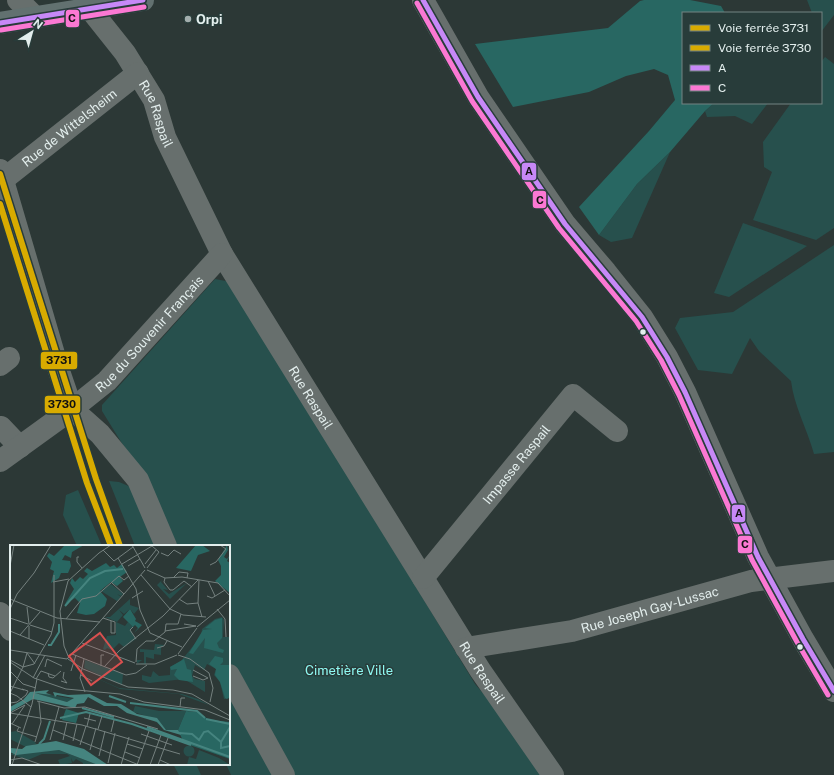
<svg xmlns="http://www.w3.org/2000/svg" width="834" height="775" viewBox="0 0 834 775" font-family="'Public Sans',sans-serif">
<style>
.green{fill:#27504d}
.forest{fill:#286762}
.lines{fill:none;stroke-linecap:round;stroke-linejoin:round}
.minor{stroke:#676f6d;stroke-width:22}
.major{stroke:#627170;stroke-width:22}
.bus-1-casing{stroke:#283c3a;stroke-width:8}
.bus-2-casing{stroke:#283c3a;stroke-width:8}
.bus-1{stroke:#c788f7;stroke-width:5}
.bus-2{stroke:#fb78d3;stroke-width:5}
.rail-1-casing{stroke:#283c3a;stroke-width:9}
.rail-2-casing{stroke:#283c3a;stroke-width:9}
.rail-1{stroke:#d8ab00;stroke-width:6}
.rail-2{stroke:#d8ab00;stroke-width:6}
.poi-dot{fill:#a3aead;stroke:#283c3a;stroke-width:1.5}
.bus-dot{fill:#e3eeed;stroke:#283c3a;stroke-width:1.5}
.labels{text-anchor:middle;dominant-baseline:central;stroke-width:3;stroke-linejoin:round;paint-order:stroke}
.poi-label{font-size:13px;font-weight:bold;fill:#e3eeed;stroke:#283c3a;text-anchor:start}
.street-label{font-size:13px;fill:#e3eeed;stroke:#283c3a}
.park-label{font-size:13px;fill:#8ef8f1;stroke:#283c3a}
.inset-river{fill:none;stroke:#45847f;stroke-width:2}
.inset-road{fill:none;stroke:#75817f;stroke-width:1}
.view{fill:#d9504f;fill-opacity:0.15;stroke:#d9504f;stroke-width:2}
.inset-edge{fill:none;stroke:#e3eeed;stroke-width:2}
.line-badge{stroke:#283c3a;stroke-width:1.5}
.pale-badge-label{font-size:11px;text-anchor:middle;font-weight:bold;fill:#111}
</style>
<rect width="100%" height="100%" fill="#2c3836"/>
<path class="green" d="M807,0H834V15L821,32V13H812Z
M825,57L834,64V228L816,240L753,220L772,172L764,167L763,142L791,103H821V62Z
M714,103H768L752,124L735,116L707,117L705,111Z
M670,152L632,238L611,242L599,235L637,184Z
M743,223L807,246L729,297L714,293Z
M834,245V452L814,454C807,429 794,406 791,381L759,351L750,338L732,374L698,370L675,328L680,318L733,312Z
M215,279L231,282L475,684L518,734L547,775H292L229,662V546H173L131,458L102,411V405Z
M109,481L119,482L131,487L157,546H135Z
M78,490L102,546H77L63,515L66,495Z
M229,692L274,775H231L226,764H229Z
M173,764H196L201,775H179Z"/>
<path class="forest" d="M644,0H690L721,6L725,13H683V103H714L705,111L670,152L637,184L599,235L579,207L649,131L675,100L668,75L654,69L626,76L589,92L513,107L475,44L608,28L640,1Z"/>
<g class="lines">
<g class="minor">
<path d="M18,0L36,18"/>
<path d="M423,0L478,97L565,224L606,272L642,317L667,357L685,392L758,557L803,639L834,691"/>
<path id="s1" d="M90,9L125,53L154,100L165,137L222,254L480,670L553,775"/>
<path d="M0,170L59,371L72,409L100,434L138,480L166,546"/>
<path id="s2" d="M0,182L138,73"/>
<path d="M0,365L9,358"/>
<path d="M1,427L20,447"/>
<path id="s3" d="M0,461L72,409L107,381L222,254"/>
<path id="s4" d="M423,578L573,395L617,431"/>
<path d="M0,613L11,630"/>
<path id="s5" d="M466,648L572,631L751,581L834,571"/>
<path d="M229,675L284,775"/>
</g>
<path class="major" d="M0,23L143,0"/>
<g class="bus-1-casing">
<path id="bus-1" d="M423,0L478,97L565,224L642,317L667,357L685,392L758,557L803,639L834,691
M0,23L143,0"/>
</g>
<g class="bus-2-casing">
<path id="bus-2" d="M417,3L472,101L559,228L636,321L661,360L679,395L752,560L797,642L828,695
M1,30L144,7"/>
</g>
<use href="#bus-1" class="bus-1"/>
<use href="#bus-2" class="bus-2"/>
<g class="rail-1-casing">
<path id="rail-1" d="M0,174L96,479L120,546"/>
</g>
<g class="rail-2-casing">
<path id="rail-2" d="M0,204L87,483L111,546"/>
</g>
<use href="#rail-1" class="rail-1"/>
<use href="#rail-2" class="rail-2"/>
</g>
<circle class="poi-dot" cx="188" cy="19" r="4"/>
<g class="bus-dot">
<circle cx="643" cy="332" r="3.5"/>
<circle cx="800" cy="647" r="3.5"/>
</g>
<g class="labels">
<g class="poi-label">
<text x="196" y="19">Orpi</text>
</g>
<g class="street-label">
<text stroke="none"><textPath href="#s1" startOffset="125">Rue Raspail</textPath></text>
<text stroke="none"><textPath href="#s2" startOffset="88">Rue de Wittelsheim</textPath></text>
<text stroke="none"><textPath href="#s3" startOffset="197">Rue du Souvenir Français</textPath></text>
<text stroke="none"><textPath href="#s1" startOffset="449">Rue Raspail</textPath></text>
<text stroke="none"><textPath href="#s4" startOffset="147">Impasse Raspail</textPath></text>
<text stroke="none"><textPath href="#s5" startOffset="188">Rue Joseph Gay-Lussac</textPath></text>
<text stroke="none"><textPath href="#s1" startOffset="773">Rue Raspail</textPath></text>
</g>
<g class="park-label">
<text x="349" y="670">Cimetière Ville</text>
</g>
</g>
<g transform="translate(10 545)">
<rect width="220" height="220" fill="#2c3836"/>
<path d="M152,35L151,37L158,45L153,44L159,49L177,38L160,54L147,40ZM101,39L113,49L111,51L107,49L111,52L107,56L91,46ZM120,54V60L129,63L124,69L120,64L114,69L109,65L113,70L107,77L95,72H100ZM212,72L214,75L213,92H220V153L214,154L210,137L204,130L206,124L197,119L194,125L185,120L182,131L185,134L195,136V147L174,134L139,138L132,135V130L141,132L143,126L149,131L160,130V122L171,116L191,91L192,84L205,74ZM106,77L115,81L118,77L123,82L120,84L126,94L114,102L109,98L102,105L97,103L95,105L93,104L97,91L106,90ZM145,99L154,100L151,103V110L144,109V114L136,112V119L127,118V115H132L128,118H134V107H130V104L144,105ZM75,115L113,129L112,140L74,123ZM75,128L109,143L172,149L188,154L199,160L169,149L110,144ZM32,148L35,149L64,154L57,157L28,149ZM125,161L149,166H176L168,185H156L140,172L123,167ZM6,186L25,197L26,199L16,202L0,194V187ZM173.5 206a5.5 5.5 0 1 1 11 0a5.5 5.5 0 1 1-11 0ZM49,205L88,220H73V218L66,214L63,217L61,213L62,218L50,220L48,215L60,211L57,209H32L18,215L0,209ZM189,205L209,213L220,220H177L179,212L186,214Z" fill="#27504d"/>
<path d="M55,0H74L62,7L61,13L55,10L52,15L60,16L61,21L58,28H51L49,33L41,38L44,26L40,24L42,17L37,11L39,8L44,11ZM186,0H192L200,6L188,10L181,26L166,23ZM217,0L218,5L214,12L217,14L220,10L217,16L220,18V48L205,36L211,30V21L208,15ZM96,18L100,22L104,20L107,23L112,19L117,27L110,32L113,36L107,41L101,37L90,46L97,54L95,61L84,69L76,70L67,68L70,58L65,53L55,59L64,44L60,38L62,33L65,37L70,32L73,34L78,29L74,26L77,23L82,26ZM120,64L126,74L125,76L132,80L124,88L128,83L125,80L123,82L113,72ZM212,73V93L207,98L209,103L214,105L213,108L194,103L195,93L183,109L179,108L193,85L202,84L195,83L205,75ZM205,111L213,113V117L210,120H220V152L217,154L215,153L210,137L205,130L206,124L199,119ZM174,114L177,124L181,125L183,137L169,135L164,130L167,124L161,125L160,122ZM56,164L69,168L66,178L52,175ZM176,166L188,167L199,175L220,177V214L174,198L168,185Z" fill="#286762"/>
<path d="M39,145L36,148L42,150L25,148L57,157L64,153L47,150L45,152L43,147L58,150L80,149L97,158L111,159L127,169L147,173L156,185H168L171,190L154,185L147,177L117,168L107,161H94L78,152L74,158L67,159L65,163L23,154L0,167V162L13,155L20,147ZM46,196L74,204L98,220H88L49,205L6,210L0,207V203L12,204L16,201Z" fill="#45847f"/>
<path class="inset-river" d="M55,61L80,33L95,26L113,24M38,100H41L49,87V79M99,151L116,157M120,158L187,166L195,173M72,163L104,172M50,173L76,167L122,179L181,200M196,174L220,179M137,182L220,212M169,188L182,189L189,195L194,187L198,186L211,197V203L220,201M211,197L220,182M29,199L34,194L40,176"/>
<path class="inset-road" d="M122,0L135,23M93,5L104,16L123,2M151,8L158,11L164,5L171,9M69,12H67V17L72,23M108,13L126,44L130,65L140,88L172,102M112,19L142,1L149,7M135,19L146,5M200,20L206,17L216,4L210,0M0,21L4,0M118,21L130,14M137,23L149,7M137,25L155,33L172,32L208,38L220,51M131,30L160,64L173,70L196,72M155,33L154,37L160,45H163L174,36L182,42M163,33L169,27L178,28L177,33M189,35L188,58L192,72M198,36L205,51M43,37L59,34M102,38L114,49M197,51L202,53L215,45M122,53L133,46M0,54L47,73L90,77M169,54L177,59L188,58M17,62L19,79M0,64L7,49L24,28L41,0M207,64L215,74L216,92M0,73L18,79M93,73L105,77V88H101V76M56,74L72,54L86,51L109,31L114,35L119,31M156,79H168L171,69M174,79L186,81M20,80L42,87M123,82L120,85L126,94M187,82L220,55M0,86L34,100M155,86L186,81M10,90L30,67M19,94V81M72,98L125,118M147,103L154,101L157,96M0,105L57,114L135,25M17,108L25,119M62,109L116,130L126,128L137,120M168,109L187,83M168,110L180,114L199,128L203,143L200,157M59,113L54,101L50,66L58,36L89,8L101,0M58,114L73,124L118,142L163,145L182,149L220,171M74,114L70,133L75,147M0,115L13,122L24,119M0,117L24,133L56,144L110,149L134,157L195,165L220,175M126,117L127,104L136,96H144L155,87L156,79M24,119L41,90L44,78V30M126,119H145L167,110M91,121V110H94M35,122L37,114L52,121M94,122L109,106L153,71L188,35M183,125L198,133L193,135L183,131M0,126L13,139L26,143M61,126L66,110M38,128L39,132L43,133L51,126M71,130L82,136M23,133L35,110M26,134L31,126L45,131M51,136L57,138L53,133L54,127M0,141L14,145M0,148L13,122L17,108M0,148L7,151L21,162M27,156L54,163M0,158L7,157L16,150L18,146L12,144M170,162L171,153H175M54,163L75,162L148,184M0,168L72,180L170,209M0,168L15,160M74,173L86,176M0,178L11,183M2,179L15,160M77,181L80,169M9,182L7,186L27,192M88,184L92,171M43,185L129,220M101,187L104,175M131,189L162,200M40,195L49,162M53,195L57,177M63,196L67,179M25,197L31,177L29,157M117,199L133,204M70,200L76,181M80,205L86,183M115,207L130,213M89,211L95,186M0,215L12,213L32,220M150,215L161,220M98,218L105,188M2,220L22,159L27,134M111,220L119,192M127,220L139,186M140,220L151,190M148,220L158,193"/>
<path class="view" d="M90,88L112,117L81,140L59,111Z"/>
<rect width="220" height="220" class="inset-edge"/>
</g>
<g class="line-badge">
<rect x="65" y="9" width="15" height="19" rx="4" fill="#fb78d3"/>
<rect x="521" y="162" width="16" height="19" rx="4" fill="#c788f7"/>
<rect x="532" y="190" width="15" height="19" rx="4" fill="#fb78d3"/>
<rect x="40" y="351" width="38" height="19" rx="4" fill="#d8ab00"/>
<rect x="44" y="395" width="37" height="19" rx="4" fill="#d8ab00"/>
<rect x="731" y="504" width="15" height="19" rx="4" fill="#c788f7"/>
<rect x="737" y="535" width="16" height="19" rx="4" fill="#fb78d3"/>
</g>
<g class="pale-badge-label">
<text x="72" y="22">C</text>
<text x="529" y="175">A</text>
<text x="540" y="204">C</text>
<text x="59" y="364">3731</text>
<text x="62" y="408">3730</text>
<text x="739" y="517">A</text>
<text x="745" y="548">C</text>
</g>
<rect x="682" y="12" width="140" height="92" fill="#283c3a" stroke="#738382"/>
<rect x="690" y="25" width="20" height="6" fill="#d8ab00" stroke="#738382"/>
<text x="718" y="32" font-size="12" fill="#e3eeed">Voie ferrée 3731</text>
<rect x="690" y="45" width="20" height="6" fill="#d8ab00" stroke="#738382"/>
<text x="718" y="52" font-size="12" fill="#e3eeed">Voie ferrée 3730</text>
<rect x="690" y="65" width="20" height="6" fill="#c788f7" stroke="#738382"/>
<text x="718" y="72" font-size="12" fill="#e3eeed">A</text>
<rect x="690" y="85" width="20" height="6" fill="#fb78d3" stroke="#738382"/>
<text x="718" y="92" font-size="12" fill="#e3eeed">C</text>
<g transform="translate(32 32) rotate(37)" stroke="#283c3a" stroke-width="3" paint-order="stroke">
<path d="M0-3L7 15L0 10L-7 15Z" fill="#e3eeed"/>
<text y="-6" font-size="11" font-weight="bold" text-anchor="middle" fill="#e3eeed">N</text>
</g>
</svg>
